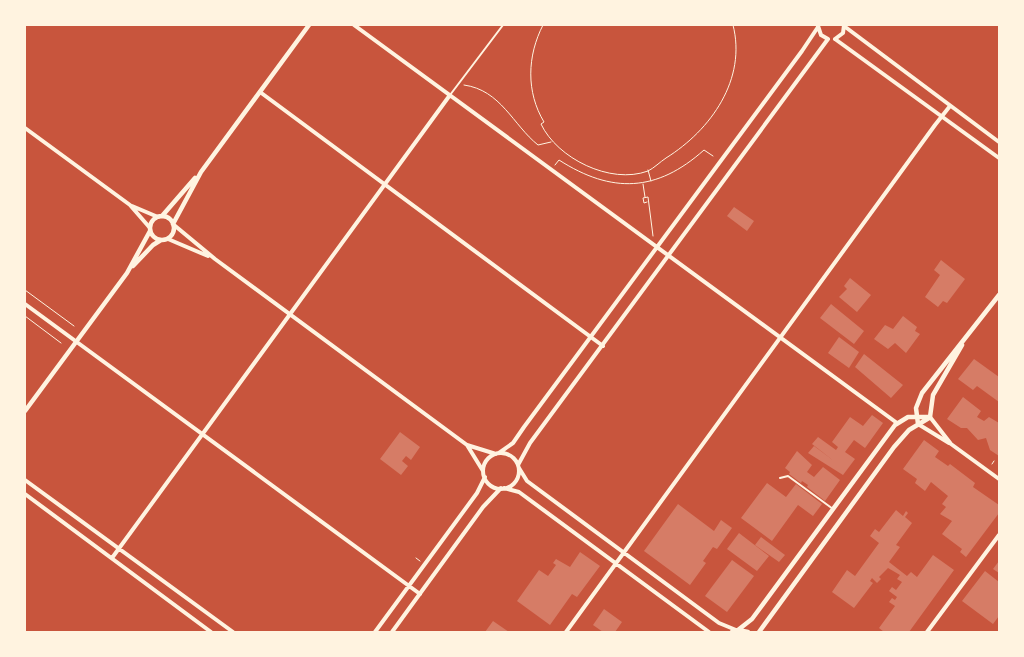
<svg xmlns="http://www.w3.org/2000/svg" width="1024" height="657" viewBox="0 0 1024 657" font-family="Cabin,sans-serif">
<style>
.building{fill:#d67c66}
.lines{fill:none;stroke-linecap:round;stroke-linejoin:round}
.path{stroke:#fff3e0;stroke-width:1}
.service{stroke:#fff3e0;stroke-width:2}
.minor{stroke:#fff3e0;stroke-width:4}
.tertiary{stroke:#fff3e0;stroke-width:4.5}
</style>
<rect width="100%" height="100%" fill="#c8553d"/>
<path class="building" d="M734,207L754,221L747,231L727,216Z
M941,260L965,279L947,303L943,301L938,307L925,297L940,275L934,270Z
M850,278L871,295L857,312L839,297L847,289L844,286Z
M831,304L864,331L854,344L820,318Z
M903,316L917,327L915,331L920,334L906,353L895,343L888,349L874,339L885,325L893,329Z
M839,337L859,352L849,368L828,353Z
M864,354L903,385L891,398L855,367Z
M974,359L999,377V402L977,386L973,390L958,379Z
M963,397L981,411L977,417L984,421L989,417L999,423V456L990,450L986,438L978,440L967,428H961L947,419Z
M872,415L883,423L865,448L854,440L845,452L855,459L843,475L808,453L814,446L834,461L812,444L818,437L836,450L838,447L832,442L850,417L863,426Z
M400,432L420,447L411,460L406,456L402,461L408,466L401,475L380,459Z
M924,440L939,451L935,457L948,466L950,464L975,483L973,487L999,505V513L966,557L960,552L962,549L942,534L952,521L940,514L946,507L942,504L948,496L931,482L925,491L915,483L917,479L903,469Z
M797,451L812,465L807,472L814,477L823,467L840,480L825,501L807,487L808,485L802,481L801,483L789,474L790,472L785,468Z
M767,483L786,497L796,484L822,504L813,516L798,505L772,541L741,518Z
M678,504L714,531L721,520L732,528L717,549L713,547L703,561L706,563L690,585L644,551Z
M896,510L903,516L906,511L908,513L905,517L912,523L896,545L900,547L889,562L907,576L911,572L917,577L933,555L954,570L909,632H884L879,628L895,606L889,602L892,598L895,600L897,597L889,591L892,587L896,590L902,582L897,579L900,575L888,568L879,577L881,579L877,583L872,578L870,581L873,583L854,608L832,592L847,570L855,576L879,543L870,536L875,529L879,532Z
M739,533L769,556L757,571L727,549Z
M761,537L785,555L779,562L755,545Z
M580,552L600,566L577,597L572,594L550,625L517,601L539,570L548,576L556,565L553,563L556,559L570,567Z
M732,560L754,576L727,612L705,596Z
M999,561V573L993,569Z
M985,571L999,582V616L993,624L962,601Z
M604,609L622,622L615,632H603L593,625Z
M493,621L509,632H485Z"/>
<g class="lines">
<path class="path" d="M543,25C527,56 526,92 544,122L541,124C557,158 610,185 648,171C654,168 660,162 666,158C711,130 747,79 733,25
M464,85C501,90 513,125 538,145L551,142
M555,165L559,160C612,194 657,192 704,150L713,156
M648,170L651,181
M643,184L645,197
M647,202L644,203L643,198L648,197L653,236
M25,290L74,326
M25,316L61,343
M992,464L994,461
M416,558L420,561"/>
<path class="service" d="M450,95L503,25
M780,478L788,476L833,509"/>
<path class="minor" d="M354,25L897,423
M818,26L821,35L828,39
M844,26L999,142
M835,39L999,158
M835,39L843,33L844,25
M260,92L603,346
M25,128L130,205L150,228
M132,206L158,217
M174,225L215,259L467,445L496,454
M168,239L208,256
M25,304L420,594
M930,417L951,444L999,479
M918,424L949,443
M467,445L483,471
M499,453L513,443L524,427L802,51L818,27
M483 471a18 18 0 1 1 36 0a18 18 0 1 1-36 0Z
M518,465L530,443L828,39
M519,468L527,481L719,623L736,630
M25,480L233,632
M504,488L519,492L709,632
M25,494L211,632
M112,558L450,95
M375,632L477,493L485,477
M392,632L483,507L501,488
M566,632L935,125L950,106
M927,632L999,535"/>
<path class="tertiary" d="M150 228a12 12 0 1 1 24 0a12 12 0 1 1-24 0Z
M162,216L195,178
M173,224L201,172L309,25
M133,266L153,245L161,240
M25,411L127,273L150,231
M930,417L933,395L962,345
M918,424L916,408L922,393L999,295
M738,630L752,619L895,425L908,417H930
M732,632L738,630L748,632
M759,632L894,447L909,430L929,418"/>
</g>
<rect width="1024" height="657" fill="none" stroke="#fff3e0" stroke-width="52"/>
</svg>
